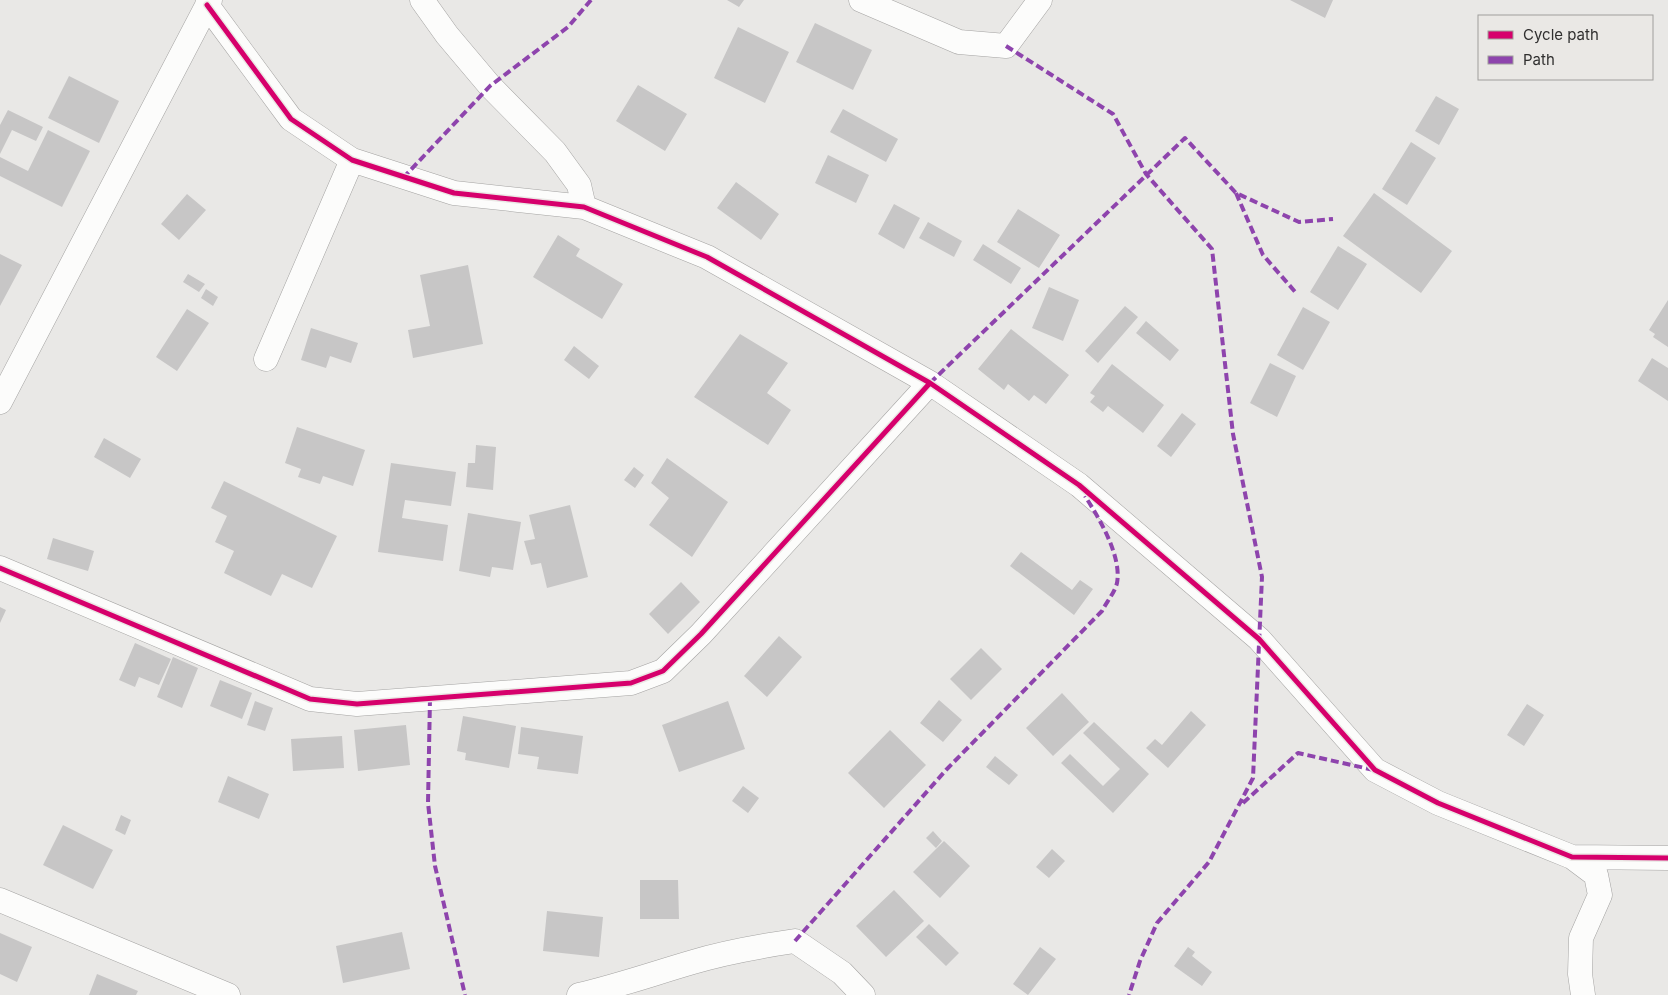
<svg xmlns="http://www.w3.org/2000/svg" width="1668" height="995" viewBox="0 0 1668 995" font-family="Inter,sans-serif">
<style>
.building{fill:#c7c6c6}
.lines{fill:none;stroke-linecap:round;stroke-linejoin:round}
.minor-casing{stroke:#a4a3a2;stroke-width:25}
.minor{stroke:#fcfcfb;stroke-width:24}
.quiet{stroke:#8e44ad;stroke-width:4;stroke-dasharray:8 4;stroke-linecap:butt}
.cycleway-casing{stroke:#eae8e5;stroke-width:8}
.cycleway{stroke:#d6006c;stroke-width:5}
</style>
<rect width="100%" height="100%" fill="#e9e8e6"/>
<path class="building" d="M727,0H744L739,7Z
M1290,0H1333L1325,18Z
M815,23L872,50L853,90L796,62Z
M738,27L789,52L765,103L714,78Z
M69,76L119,101L99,143L48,118Z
M638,85L687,114L665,151L616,121Z
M1436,96L1459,109L1439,145L1415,131Z
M843,109L898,139L886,162L830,132Z
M8,110L43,127L36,141L12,130L0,154V125Z
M48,130L90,151L62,207L0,176V157L28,171Z
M1411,142L1436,158L1407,205L1382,189Z
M828,155L869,175L856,203L815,183Z
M736,182L779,214L761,240L717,208Z
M1374,193L1452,251L1421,293L1343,236Z
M187,194L206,210L179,240L161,224Z
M894,204L920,218L904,249L878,234Z
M1018,209L1060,235L1039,268L997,242Z
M928,222L962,241L954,257L919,238Z
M558,235L580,249L576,256L623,284L602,319L533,277Z
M983,244L1021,268L1011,284L973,260Z
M1338,246L1367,264L1338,310L1310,292Z
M0,254L22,265L0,306Z
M468,265L483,344L413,358L408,330L430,326L420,275Z
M188,274L205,284L199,292L183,282Z
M1049,287L1079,300L1063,341L1032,328Z
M206,289L218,297L213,306L201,298Z
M1668,300V347L1653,337L1655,334L1649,330Z
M1125,306L1138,317L1098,363L1085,351Z
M1303,307L1330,322L1303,370L1277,355Z
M187,309L209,323L177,371L156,357Z
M1146,321L1179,350L1170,361L1136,333Z
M311,328L358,343L351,363L330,356L326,368L301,360Z
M1011,329L1069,375L1046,404L1034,395L1029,401L1008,384L1004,390L978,369Z
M740,334L788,363L767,393L791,410L768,445L694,397Z
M574,346L599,366L589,379L564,360Z
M1652,358L1668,368V401L1638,381Z
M1270,363L1296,376L1277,417L1250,403Z
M1112,364L1164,405L1143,433L1108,406L1103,412L1090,402L1095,396L1090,393Z
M1182,413L1196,424L1171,457L1157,446Z
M297,427L365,450L353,486L323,476L320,484L298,477L301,469L285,463Z
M104,438L141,459L130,478L94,457Z
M476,445L496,447L493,490L466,487L468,463H475Z
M667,458L728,502L692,557L649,525L669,498L651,483Z
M391,463L456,472L451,506L405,500L402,518L448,525L443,561L378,552Z
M634,467L644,475L635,488L624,480Z
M224,481L337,536L312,588L282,574L271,596L224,573L234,551L215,542L227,516L211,508Z
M570,505L588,577L547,588L541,563L531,565L524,541L535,539L529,515Z
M468,513L521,522L513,570L492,567L490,577L459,571Z
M53,538L94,551L88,571L47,559Z
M1021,552L1072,590L1080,580L1093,589L1074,615L1010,566Z
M681,582L700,602L668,634L649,614Z
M0,607L6,610L0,623Z
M779,636L802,657L767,697L744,676Z
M135,643L171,659L159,685L139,677L135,687L119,680Z
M981,648L1002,669L971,700L950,679Z
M173,657L198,668L182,708L157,697Z
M220,680L252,693L242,719L210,706Z
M1062,693L1089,722L1053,756L1026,728Z
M939,700L962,720L943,742L920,723Z
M255,701L273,708L265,731L247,725Z
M728,701L745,749L679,772L662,725Z
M1527,704L1544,715L1524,746L1507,735Z
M1191,711L1206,725L1168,768L1146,748L1155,739L1162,745Z
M463,716L516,726L509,768L465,760L466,753L457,751Z
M1094,722L1149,774L1113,813L1061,763L1070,754L1103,786L1120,769L1083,733Z
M406,725L410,765L358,771L354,730Z
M521,727L583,736L578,774L537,769L539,757L518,754Z
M890,730L926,765L884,808L848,773Z
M342,736L344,768L293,771L291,739Z
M995,756L1018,775L1009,785L986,767Z
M228,776L269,794L259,819L218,802Z
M743,786L759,798L748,813L732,801Z
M121,815L131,820L125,835L115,830Z
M63,825L113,850L93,889L43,865Z
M933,831L942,841L936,848L926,838Z
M944,841L970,866L940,898L913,872Z
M1052,849L1065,861L1049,878L1036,867Z
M640,880H678L679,919H640Z
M894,890L924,921L886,957L856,926Z
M547,911L603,917L599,957L543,951Z
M929,924L959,953L946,966L916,937Z
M402,932L410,969L343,983L336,946Z
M0,933L32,947L17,982L0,974Z
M1040,947L1056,959L1028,995L1013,984Z
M1188,947L1195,952L1192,956L1212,972L1202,986L1174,966Z
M97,974L138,991L136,995H89Z"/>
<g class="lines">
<g class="minor-casing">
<path id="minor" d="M422,0L447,35L490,86L555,152L579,185L584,207
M861,0L959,42L1006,46L1040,0
M207,5L291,119L352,160L454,193L584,207L707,257L930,383L1079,485L1259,639L1375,770L1438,803L1572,857L1668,858
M266,359L352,160
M0,402L210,0
M0,568L310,699L357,704L631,683L663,671L701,634L930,383
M1572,857L1596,875L1600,895L1581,938L1580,974L1583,995
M0,900L228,995
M579,995C618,986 655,973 693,962C726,952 761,946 795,941L842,973L863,995"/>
</g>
<use href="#minor" class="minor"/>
<path class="quiet" d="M1006,46L1113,114L1146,174L1212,249L1233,434L1262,577L1253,778L1209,862L1157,923L1140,961L1129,995
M403,178L490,86L568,27L591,0
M1236,193L1263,255L1297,294
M930,383L1185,138L1236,193L1299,222L1333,219
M430,698L428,803L435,866L465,995
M1243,803L1298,753L1374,770
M795,941L946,770L1102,611C1106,603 1115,592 1117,583C1122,556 1099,518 1085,496"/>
<g class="cycleway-casing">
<path id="cycleway" d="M207,5L291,119L352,160L454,193L584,207L707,257L930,383L1079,485L1259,639L1375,770L1438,803L1572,857L1668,858
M0,568L310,699L357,704L631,683L663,671L701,634L930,383"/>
</g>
<use href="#cycleway" class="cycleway"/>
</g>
<rect x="1478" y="15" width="175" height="65" fill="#eae8e5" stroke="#a09e9c"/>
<rect x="1488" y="31" width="25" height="8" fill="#d6006c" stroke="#a09e9c"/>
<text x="1523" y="40" font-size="15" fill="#302f2f">Cycle path</text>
<rect x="1488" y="56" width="25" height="8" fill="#8e44ad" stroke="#a09e9c"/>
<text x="1523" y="65" font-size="15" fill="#302f2f">Path</text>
</svg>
